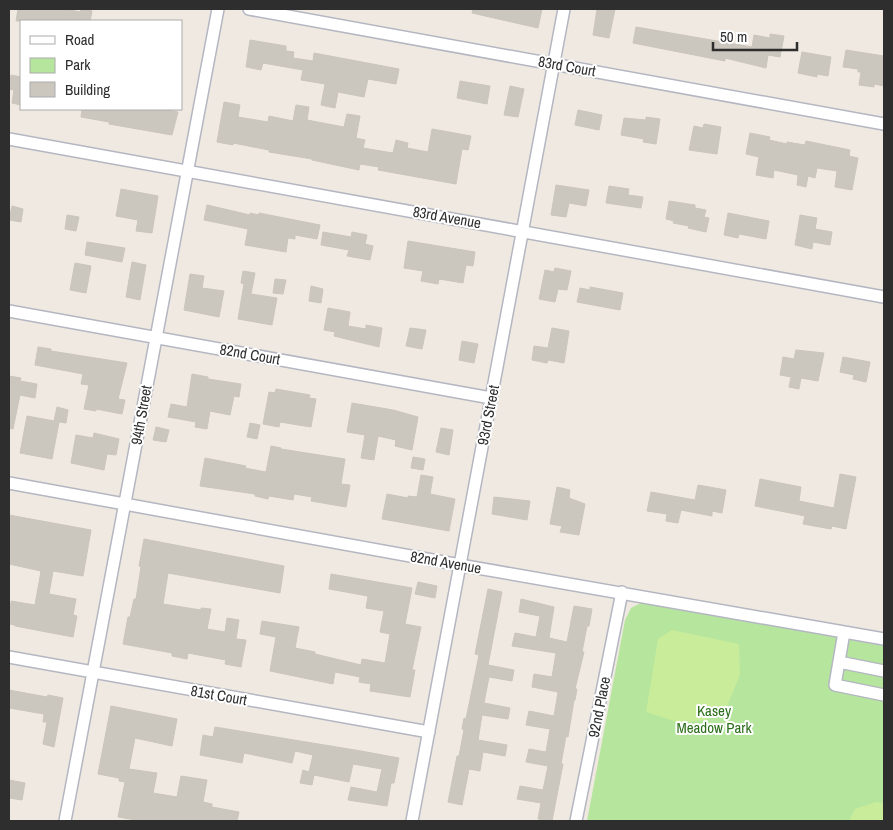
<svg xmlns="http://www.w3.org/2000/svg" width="893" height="830" viewBox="0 0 893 830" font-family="'Archivo Narrow',sans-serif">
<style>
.green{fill:#b6e59e}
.pitch{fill:#c9ec9a}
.building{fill:#cbc7bf;stroke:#cbc5ba}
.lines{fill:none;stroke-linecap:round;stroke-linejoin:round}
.minor-casing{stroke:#b4b7c1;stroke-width:14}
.minor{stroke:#fff;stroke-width:11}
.labels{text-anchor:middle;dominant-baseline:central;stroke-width:4;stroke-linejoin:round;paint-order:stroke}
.street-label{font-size:15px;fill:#2e2e2e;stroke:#fff}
.park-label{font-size:15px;fill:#2c6e1b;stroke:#fff}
</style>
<rect width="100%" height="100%" fill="#efe9e1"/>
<path class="green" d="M641,603H647L884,646V821H587L625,620L631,608Z"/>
<path class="pitch" d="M672,630L739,644L740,675L727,706L705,720L680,723L646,712L658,639Z
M876,802L884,803V821H849L855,809Z"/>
<path class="building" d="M18,9H66L80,12L81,9L92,11L90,21H16Z
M473,9H542L538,28L472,13Z
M597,9H615L609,38L593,35Z
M636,27L752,47L754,35L770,38V34L784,36L780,57L768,55L766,68L725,58V61L633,43Z
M250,40L286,46V51L294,52L293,58L313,61L314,53L399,69L396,84L368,79L364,97L338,92L335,108L321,105L325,84L301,80L303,70L263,63L261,70L246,67Z
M846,50L884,56V86L874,84V87L859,85L861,72H858V69L843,67Z
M802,52L831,57L828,76L817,74V77L798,73Z
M11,75L21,77V105L12,103L14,90L9,89Z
M460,81L490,86L487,104L457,98Z
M510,86L524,89L518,117L504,115Z
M224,102L240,105L238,117L268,122L269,116L293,121L296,105L309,107L307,120L344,127L347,114L360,116L356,138L365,140L363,148L393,153L396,140L408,143L407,148L428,152L432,129L471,136L468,150L462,149L456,184L378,170L379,167L360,164L359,170L312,160V159L269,152V150L233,143V145L217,142Z
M82,109H163L178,112L172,135L109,124V122L81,117Z
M578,110L602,115L599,130L575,125Z
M646,117L660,119L656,144L643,142L644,139L621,135L624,118L646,120Z
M704,124L721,127L717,154L689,150L694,126L703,128Z
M750,133L770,137L769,140L787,144V142L805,145L806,141L850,150L849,156L858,158L852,190L835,187L837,171L817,168L815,178L808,176L806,187L797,185L798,175L774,170L773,178L756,175L759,157L746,154Z
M556,185L589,190L586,206L569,203L566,217L551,215Z
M609,186L629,189L628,195L643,197L641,208L606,203Z
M121,189L158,196L152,233L136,231L138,220L116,216Z
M669,201L695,205V208L706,210L704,217L709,218L706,232L688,228L689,226L673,223L674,221L666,219Z
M207,205L250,215V213L259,215V213L320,225L317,239L295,235V239L288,238L286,252L245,245L248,229L204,220Z
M12,206L23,209L21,222L9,220Z
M728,213L769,221L766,239L739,234L738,238L724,235Z
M67,215L79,217L76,231L65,229Z
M800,215L817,218L815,229L832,232L830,245L813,242L812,249L795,245Z
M323,232L351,237L352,232L367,235L365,244L373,246L370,260L347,256L349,250L321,245Z
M408,241L475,252L473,266L466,265L463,283L439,279L438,284L421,281L423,271L404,268Z
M87,242L125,248L122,262L85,255Z
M132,262L146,265L140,300L126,297Z
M75,263L91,266L86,293L70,290Z
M555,268L571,271L567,290L558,289L555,302L539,299L545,270L554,272Z
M243,271L255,273L251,294L277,298L272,325L238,319L244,284L241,283Z
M190,274L204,276L202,288L224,291L219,317L184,310Z
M275,279L286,280L283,294L273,293Z
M311,286L323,289L321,303L309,301Z
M590,287L623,293L620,310L577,302L580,288L590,290Z
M328,308L350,312L348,326L366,329V325L382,328L379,347L334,336L335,332L324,330Z
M410,328L426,330L422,349L406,346Z
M552,328L569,331L564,363L548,360L547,363L532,360L534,346L548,348Z
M462,341L478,344L474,363L459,360Z
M38,347L51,349V351L127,363L118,399L125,400L122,414L96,409V411L84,409L89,385L81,384L83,374L35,365Z
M796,350L824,353L818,381L801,378L799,389L789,387L791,377L780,375L783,357L794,359Z
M843,357L870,362L866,382L853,379L854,375L840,372Z
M192,374L208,377V379L241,384L239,397L234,396L230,415L210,411L207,429L195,427L196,422L168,417L171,404L187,407Z
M9,376L21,378L20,381L37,384L35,398L20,395L13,429L9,428Z
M276,389L310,395L309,398L316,399L311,427L280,422L279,427L263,424L269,392L275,393Z
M352,403L393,410L418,417L412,450L395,446L396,440L378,436L374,460L361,458L365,435L347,432Z
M57,407L68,410L66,423L59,422L52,459L20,453L27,416L54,421Z
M250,423L260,425L257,439L247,437Z
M156,427L169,430L166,442L153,440Z
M441,428L453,430L449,455L436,452Z
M94,433L119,439L116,455L107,454L104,470L71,463L76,435L93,438Z
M271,446L281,448V449L345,459L341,484L350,485L346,507L311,501L312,497L294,494L293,500L269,496L268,499L255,496V494L200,486L205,458L246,466L245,468L266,472Z
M413,457L425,459L423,470L411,468Z
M840,474L856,477L846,529L832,526L831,529L803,524L805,516L755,506L760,479L801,487L799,501L834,508Z
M421,475L433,477L430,494L455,499L449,531L382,519L387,494L408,498V496L417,497Z
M698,485L726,490L722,513L712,511V516L681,510L678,523L666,521L667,514L647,511L651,492L695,500Z
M557,487L570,490L569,498L585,504L579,535L560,532L562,526L550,524Z
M494,497L530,501L527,520L492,514Z
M9,515L91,530L83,576L53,571L49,594L76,599L73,615L77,616L73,637L15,626V625L9,624L11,601L35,605L41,571L9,564Z
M144,539L284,566L280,593L168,573L163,604L201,610V608L211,609L207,629L225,632L227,618L239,620L236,639L246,640L241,667L225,664L226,660L188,653L187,659L172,656V653L123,644L128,617H130L134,599H136L141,567L139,566Z
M331,574L412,588L405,624L421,627L412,670H415L410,697L370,691L371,684L359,682L360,677L335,672L333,684L270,671L276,637L260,634L262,621L299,627L295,648L315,652V654L361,665L362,659L385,663L390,634L380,632L384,611L366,608L368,596L329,589Z
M418,582L437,586L435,598L415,594Z
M488,589L502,592L488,665L514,670L512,681L489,677L484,703L510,708L508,719L482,715L478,740L507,745L505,756L483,752L480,771L469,769L462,805L448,802L457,756H459L464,730L462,729L464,718L466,719L479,655L475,654Z
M521,599L554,607L549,638L567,642L574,606L592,609L589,626H587L582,652H584L575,689H577L575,700H574L568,737L566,736L561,764H563L552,821L538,819L541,803L517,799L520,786L543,790L548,766L526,762L529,749L546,752L550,729L526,725L529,711L554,716L558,692L532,687L534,674L552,677L556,653L512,646L515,633L536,637L540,616L519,612Z
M9,690L47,697L48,695L63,698L54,747L43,744L47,722H43L44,714L9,708Z
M111,706L177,719L172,746L135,738L129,769L157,773L153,793L177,797L181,776L207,780L203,802L212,804V807L239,812L237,821H141L118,817L125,782L119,781V778L98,774Z
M215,727L361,751L399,758L394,783H391L387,806L348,800L351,787L377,792L382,769L353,764L349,782L314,775L312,785L300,783L303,770L309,772L313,755L295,751L292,763L244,753L242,763L200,755L203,735L213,737Z
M9,780L25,783L22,800L9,798Z"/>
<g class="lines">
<g class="minor-casing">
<path id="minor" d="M249,9L884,124
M9,139L884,297
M9,311L491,398
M9,483L460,565L884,639
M844,632L835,685L884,695
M9,657L429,732
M839,662L884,671
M65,821L218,9
M412,821L564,9
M576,821L622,592"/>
</g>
<use href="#minor" class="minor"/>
</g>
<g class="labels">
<g class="street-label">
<text transform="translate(567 66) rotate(10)">83rd Court</text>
<text transform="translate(447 217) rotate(10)">83rd Avenue</text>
<text transform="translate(250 354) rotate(10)">82nd Court</text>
<text transform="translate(141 415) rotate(-80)">94th Street</text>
<text transform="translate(488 415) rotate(-79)">93rd Street</text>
<text transform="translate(446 562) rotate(10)">82nd Avenue</text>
<text transform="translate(219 695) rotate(10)">81st Court</text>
<text transform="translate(599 707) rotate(-79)">92nd Place</text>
</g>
<g class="park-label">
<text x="714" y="710">Kasey<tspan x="714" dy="17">Meadow Park</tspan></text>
</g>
</g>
<rect width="893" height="830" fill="none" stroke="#2e2e2e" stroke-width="20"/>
<rect x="20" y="20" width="162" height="90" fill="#ffffff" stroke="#ababab"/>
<rect x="30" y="36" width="25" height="8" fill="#ffffff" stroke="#ababab"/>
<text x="65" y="45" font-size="15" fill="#2e2e2e">Road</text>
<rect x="30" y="58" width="25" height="15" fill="#b6e59e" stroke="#ababab"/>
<text x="65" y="70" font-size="15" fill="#2e2e2e">Park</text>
<rect x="30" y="82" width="25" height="15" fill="#cbc7bf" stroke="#ababab"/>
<text x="65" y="95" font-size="15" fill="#2e2e2e">Building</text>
<path d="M713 42v8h84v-8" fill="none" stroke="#2e2e2e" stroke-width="2.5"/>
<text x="720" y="42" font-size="15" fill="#2e2e2e" stroke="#ffffff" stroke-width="4" paint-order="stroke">50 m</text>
</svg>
